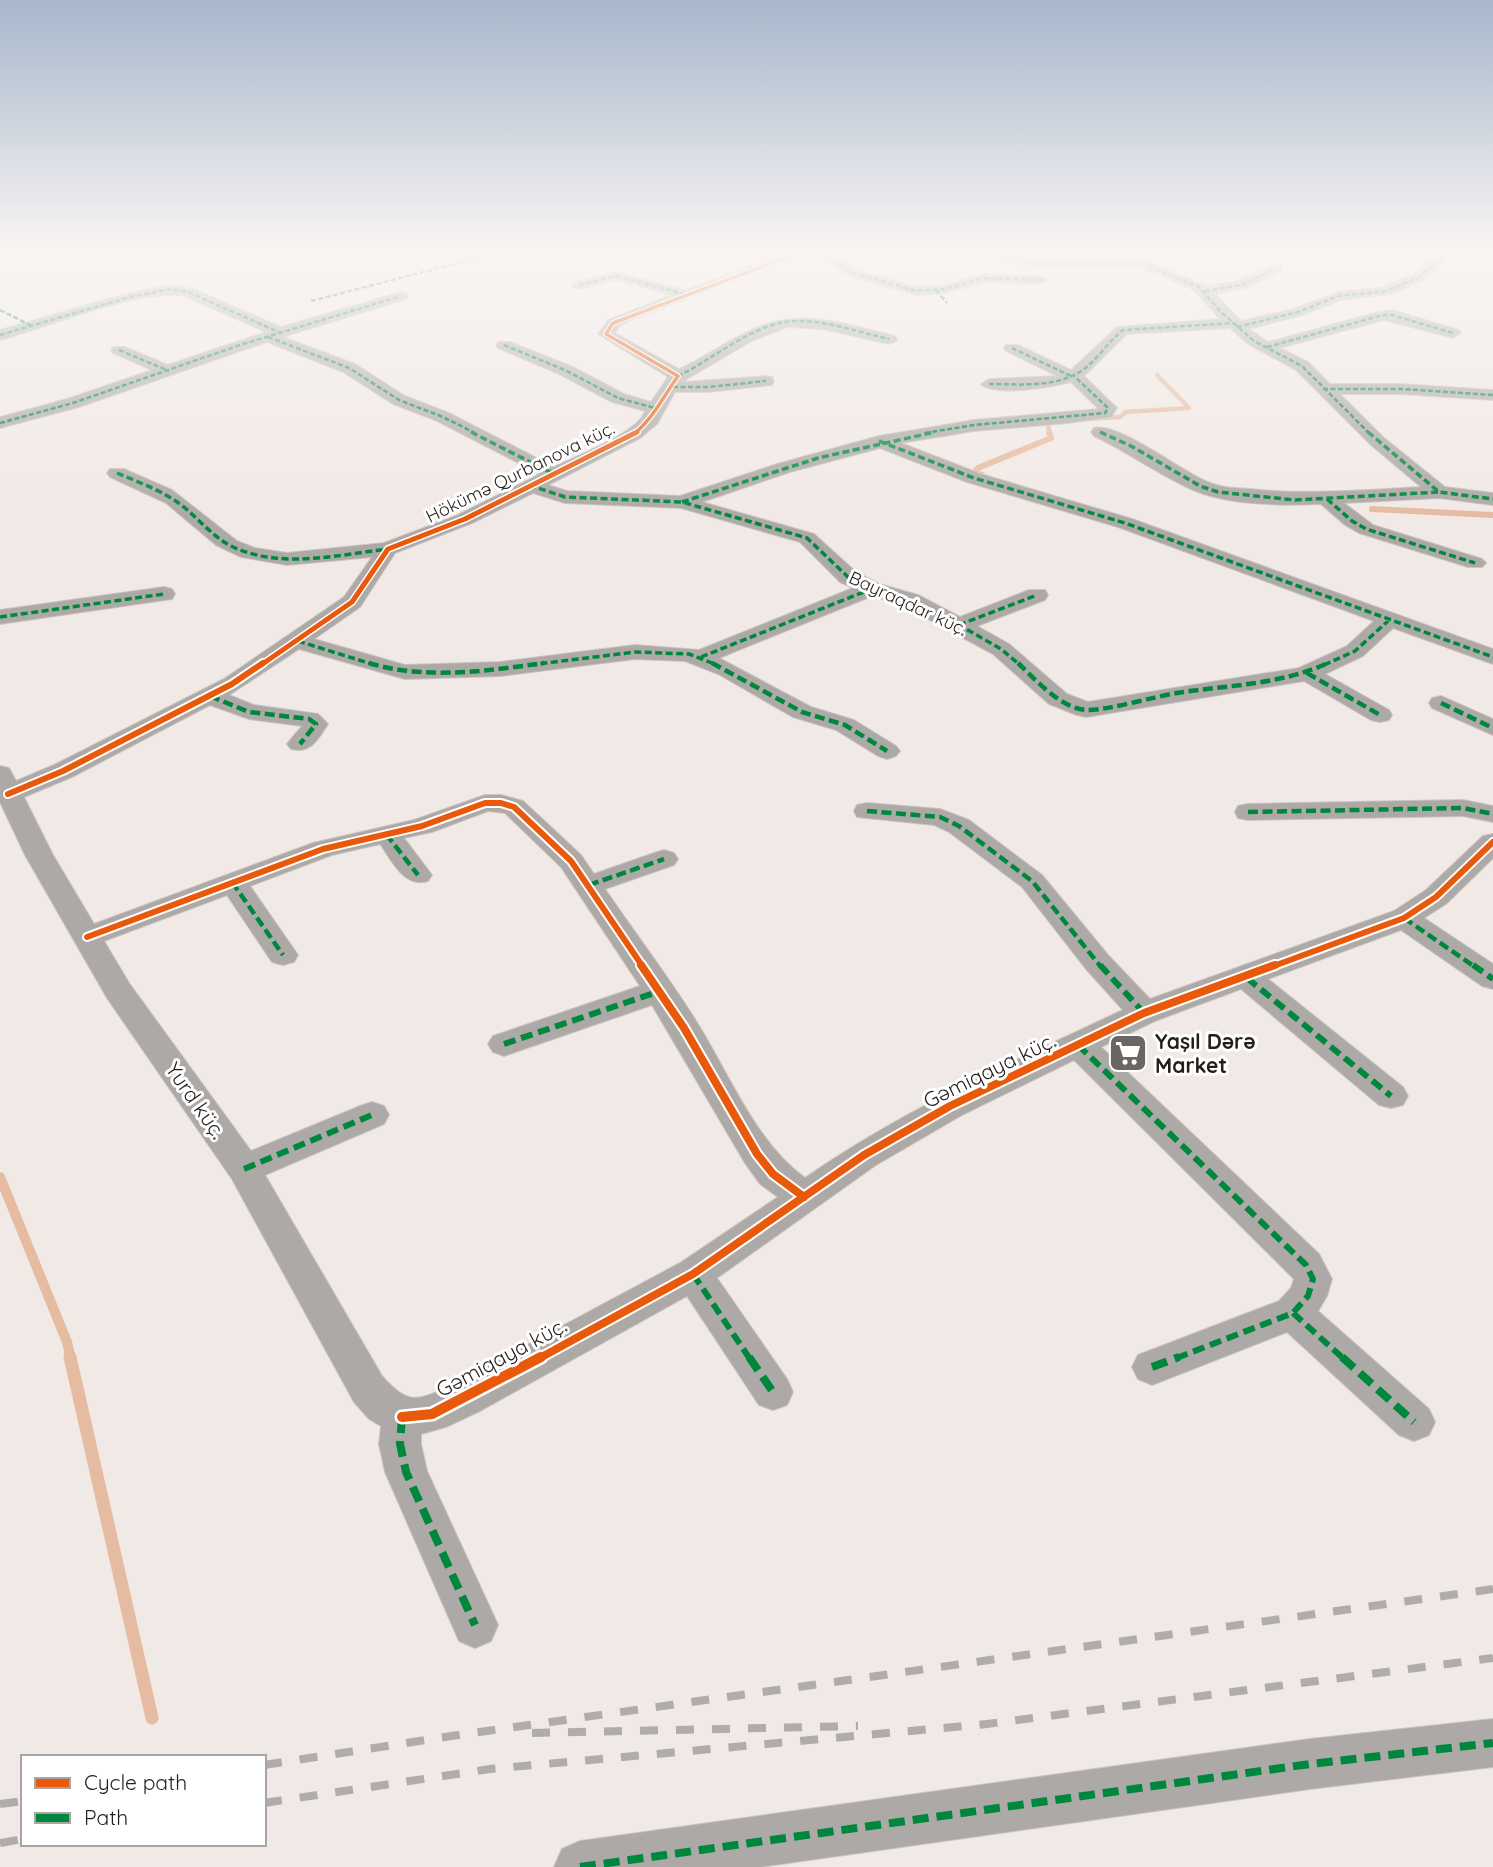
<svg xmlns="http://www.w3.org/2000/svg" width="1493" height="1867" viewBox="0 0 1493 1867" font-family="Quicksand,sans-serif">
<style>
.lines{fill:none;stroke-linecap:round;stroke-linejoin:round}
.stream-far3{stroke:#e5bca1;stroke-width:4.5}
.stream-far2{stroke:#e5bca1;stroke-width:6}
.stream-far1{stroke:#e5bca1;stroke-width:10}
.stream{stroke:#e5bca1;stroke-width:13}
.minor-casing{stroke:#cbc5c2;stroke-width:2}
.minor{fill:#aca9a7;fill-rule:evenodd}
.rail{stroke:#b0ada9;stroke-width:8;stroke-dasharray:18 18;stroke-linecap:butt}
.quiet-far4{stroke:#00873e;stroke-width:2.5;stroke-dasharray:5 2.5;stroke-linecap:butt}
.quiet-far3{stroke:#00873e;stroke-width:3.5;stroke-dasharray:7 3.5;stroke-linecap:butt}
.quiet-far2{stroke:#00873e;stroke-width:4.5;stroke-dasharray:10 4.5;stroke-linecap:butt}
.quiet-far1{stroke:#00873e;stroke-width:6;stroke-dasharray:12 6;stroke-linecap:butt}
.quiet{stroke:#00873e;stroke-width:8;stroke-dasharray:16 8;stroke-linecap:butt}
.cycleway-far4-casing{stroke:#fff;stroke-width:6}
.cycleway-far3-casing{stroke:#fff;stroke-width:8}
.cycleway-far2-casing{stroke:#fff;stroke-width:10}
.cycleway-far1-casing{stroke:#fff;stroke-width:12}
.cycleway-casing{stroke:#fff;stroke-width:15}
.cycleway-far4{stroke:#e8590c;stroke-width:3.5}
.cycleway-far3{stroke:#e8590c;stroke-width:5}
.cycleway-far2{stroke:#e8590c;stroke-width:6}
.cycleway-far1{stroke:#e8590c;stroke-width:8}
.cycleway{stroke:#e8590c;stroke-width:10}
.labels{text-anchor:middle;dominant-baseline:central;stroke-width:6;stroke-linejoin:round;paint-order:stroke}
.far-street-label{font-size:18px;fill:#251f1c;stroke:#fff}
.poi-label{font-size:21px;font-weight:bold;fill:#251f1c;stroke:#fff;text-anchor:start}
.street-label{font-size:21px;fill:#251f1c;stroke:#fff}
</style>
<rect width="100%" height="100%" fill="#f1e9e5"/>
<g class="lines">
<path class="stream-far3" d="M1090,419L1120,417L1126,412L1189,408L1157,375
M1050,433L1047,422H1055"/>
<path class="stream-far2" d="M982,475L974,473L978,468L1051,438L1049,432
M1372,509L1493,515"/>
<path class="stream-far1" d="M0,1177L67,1342L71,1359"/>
<path class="stream" d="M70,1357L152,1718"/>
<g class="minor-casing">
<path id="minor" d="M783,254H803L630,320L619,326L615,333L679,369C704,358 726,341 751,330C798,307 846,324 895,336L897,339L895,342L889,344L822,329L787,327L750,342L682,382L766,376L772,377L774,381L772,385L708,392H675L657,424L640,438L548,485L567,491L680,496L777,464L879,436L974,420L1099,409L1071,382C1053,387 993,397 981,384L989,379L1057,376L1006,351L1004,348L1006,345H1018L1071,370L1117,327L1220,319L1194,290L1139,267L1024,265L1000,261L997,254L1141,259L1207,286L1237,281L1271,266H1281V272L1246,288L1215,294L1241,321L1293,309L1338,292L1383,287L1414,274L1437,254H1452L1424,280L1391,294L1341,300L1303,315L1249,329L1268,342L1378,312L1392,310L1459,330L1461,333L1453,338L1384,320L1280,348L1308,362L1330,384H1401L1493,390V400L1401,394H1340L1383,437L1445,487L1493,493V505L1439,498L1344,503L1373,525L1482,559L1486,563L1482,567H1468L1359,533L1345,525L1321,504C1285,506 1227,505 1193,490C1159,475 1128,452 1094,436L1091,432L1094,428C1119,422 1182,472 1208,482C1221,488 1236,488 1250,489C1308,495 1364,490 1421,487L1371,445L1296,370L1248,344L1230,328L1127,334L1084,376L1117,408L1111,417L1068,423L974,431L901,443L981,474L1132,519L1493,649V664L1393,628L1363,656L1325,674L1389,710L1392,715L1389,720L1380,722L1371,720L1304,681L1086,717L1077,715L1049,704L993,654L902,605L872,596L719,658L811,707L854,720L896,746L900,751L896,756L887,759L878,756L836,730L793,717L718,674L685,661L635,659L500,676L405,679L299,649L229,695L254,705L318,714L328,724C318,739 311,754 291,749L287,744L302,726L249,719L210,705L72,777L24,797L53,855L94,924L313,843L414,820L485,795H501L523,801L581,855L594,874L654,853L664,850L674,853L678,859L674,865L605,889C635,933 668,976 696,1021C729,1073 755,1142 805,1178C904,1109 1014,1061 1123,1010L1086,969L1022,887L949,832L934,825L857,817L854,811L857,805L867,803L940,809L969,820L1042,875L1108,955L1150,999L1394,911L1426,890L1483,836L1493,834V858L1446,904L1424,918L1493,964V989L1482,986L1401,930L1268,979L1403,1087L1408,1096L1403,1105L1391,1108L1379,1105L1241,989L1155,1021L1101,1047L1319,1254L1332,1279L1327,1296L1318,1311L1429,1409L1435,1422L1429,1435L1414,1441L1399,1435L1287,1332L1152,1385L1138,1379L1132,1367L1138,1355L1279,1301L1291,1288L1294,1279L1074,1060L962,1115L876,1165L717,1278L787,1379L793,1392L787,1405L773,1410L759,1405L687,1296L480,1411L446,1427L421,1434V1444L427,1471L498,1625L491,1641L475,1648L459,1641L385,1472L379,1444L381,1426L369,1419L354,1402L232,1179L107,998L25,855L0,802V766L9,768L16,781L54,765L224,679L344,597L372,557L287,565L241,557L216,545L166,503L110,477L107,473L110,469H124L172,490L237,541L255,548L287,553L384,543L458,515L540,474L437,421L393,404L343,372L267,342L79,407L0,428V417L67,399L152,370L113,353L111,350L113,347H125L168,365L266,332L184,296C140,288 47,328 0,340V330L125,294L170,285L193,289L281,327L401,292L406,293L408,296L406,299L283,337L355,364L405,396L449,413L554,467C576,456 638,433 645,411L612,402L561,375L498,348L496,345L498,342H510L573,367L624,394L651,402L668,377L598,334L608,320L671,295L616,280L579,289L574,288L572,285L574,282L616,272L685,290ZM880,448L967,482L1118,527L1374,621L1347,646L1299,668L1088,702L1067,694L1009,644L977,626L1045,600L1048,595L1045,590H1029L960,617L918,595L879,584L856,572L814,534L702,502L790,472ZM533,493L565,503L681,508L800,542L840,582L853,588L699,650L635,645L500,662L405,665L314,639L360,607L395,553L472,523ZM488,811L505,813L561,867L640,986L493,1036L488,1044L493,1052L504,1056L652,1005L745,1163L760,1184L778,1197L680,1263L452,1385C417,1401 409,1406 382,1376L265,1175L384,1124L389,1115L384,1106L372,1102L360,1106L251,1151L129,983L104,941L227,895L272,962L283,965L294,962L298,955L250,886L332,855L380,844C393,862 404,888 428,881L432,875L404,838L432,832Z
M813,254H830L862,271L917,287L945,285L983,274L1041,276L1048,280L1041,284L984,282L946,293L917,295L852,277Z
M164,587L172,589L175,594L172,599L0,624V610Z
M1441,696L1493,719V735L1432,708L1429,703L1432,698Z
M1463,800L1493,806V822L1463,816L1248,820L1238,818L1235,812L1238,806L1248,804Z
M1493,1719V1767L1310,1789L760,1867H554L562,1849L580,1841L1310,1739Z"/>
</g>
<use href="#minor" class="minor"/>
<path class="rail" d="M532,1733L858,1726
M264,1765L465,1734L1493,1589
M264,1803L490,1769L987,1724L1493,1658
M0,1804L23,1801
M0,1843L23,1839"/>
<path class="quiet-far4" d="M820,254L857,274L917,291L946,289L983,278L1045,280
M1006,254L1003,256L1005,258L1024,261L1141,263L1199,287L1221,312L1254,341L1302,366L1369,433
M579,285L616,276L684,294
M936,290L947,303
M1205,291L1241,285L1276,269
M311,301L493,254
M0,310L32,326
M1237,327L1298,312L1338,296L1386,291L1419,277L1445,254
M0,335L130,297L170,289L188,292L281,333
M268,337L349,368L399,400L443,417L475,433
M504,345L567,371L618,398L655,408
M1267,347L1383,315H1392L1453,333
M1012,348L1073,377
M119,350L169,371
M678,376C714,359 753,323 794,321C826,320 858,332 889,339
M989,384C1022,384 1062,389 1089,365C1101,354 1110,340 1123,330L1233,323
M673,387H708L766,381
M1323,389H1401L1493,395
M0,423L73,403L240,345L401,296
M1100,432L1103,433
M925,433L974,425L1105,413L1108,408L1074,376"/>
<path class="quiet-far3" d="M471,432L552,473
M1100,432L1131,446L1200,486L1218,492L1295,500L1439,492
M1368,432L1439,492L1493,499
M879,441L974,478L1125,523L1493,657
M117,473C138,482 161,490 180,504C197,517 210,534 229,545C278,570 336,555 388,549
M529,485L565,497L682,502L807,538L848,577L871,589L910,600L959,625L1001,649L1020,665
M1327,499L1352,521L1366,529L1475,563
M682,502L818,458L935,432
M0,617L164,594
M959,625L1037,595
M298,641L375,665
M701,657L871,589
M530,665L635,652L689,654L717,665
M1324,665L1355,651L1388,621"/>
<path class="quiet-far2" d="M369,663C424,680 488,671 544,663
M712,663L802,712L845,725L887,751
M1018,663C1036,680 1061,709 1087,710C1110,710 1152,697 1177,693C1228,685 1280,685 1328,663
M1307,673L1380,715
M210,696L249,712L309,719L316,724L300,744
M1441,703L1493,728
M867,811L940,817L959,826L1032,881L1101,967
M1248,812L1463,808L1493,814
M386,834L418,875
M232,882L283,955
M589,885L664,859
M1404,918L1475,967"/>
<path class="quiet-far1" d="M1100,965L1144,1013
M1473,965L1493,979
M1247,978L1391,1096
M504,1044L660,991
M1078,1045L1306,1265L1313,1279L1308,1296L1293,1313L1174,1359
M244,1169L372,1115
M693,1274L750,1359
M1293,1313L1344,1359"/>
<path class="quiet" d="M749,1357L773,1392
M1342,1357L1414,1422
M1152,1367L1179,1357
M402,1417L400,1444L406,1472L475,1625
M580,1867L1310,1764L1493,1743"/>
<g class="cycleway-far4-casing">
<path id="cycleway-far4" d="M635,433C653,418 664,396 678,376L606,334L613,323L796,254"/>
</g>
<g class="cycleway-far3-casing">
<path id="cycleway-far3" d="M261,665L352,602L388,549L465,519L637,432"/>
</g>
<g class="cycleway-far2-casing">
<path id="cycleway-far2" d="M8,794L63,771L232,684L263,663
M87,937L323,849L422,826L485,803H501L514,807L571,861L643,967
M1271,967L1404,918L1436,897L1493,842"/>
</g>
<g class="cycleway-far1-casing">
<path id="cycleway-far1" d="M641,965L684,1028L757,1154L773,1174L804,1197
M538,1359L693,1274L864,1155L950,1106L1144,1013L1275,965"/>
</g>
<g class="cycleway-casing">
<path id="cycleway" d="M402,1417L432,1414L541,1357"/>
</g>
<use href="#cycleway-far4" class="cycleway-far4"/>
<use href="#cycleway-far3" class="cycleway-far3"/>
<use href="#cycleway-far2" class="cycleway-far2"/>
<use href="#cycleway-far1" class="cycleway-far1"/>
<use href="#cycleway" class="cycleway"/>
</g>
<linearGradient id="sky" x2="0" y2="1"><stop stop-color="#a7b7cc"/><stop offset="0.49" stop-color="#f9f5f3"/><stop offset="1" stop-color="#f9f5f3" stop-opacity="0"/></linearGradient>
<rect width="1493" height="515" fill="url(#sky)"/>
<defs>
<g id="supermarket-square" transform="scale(2.0125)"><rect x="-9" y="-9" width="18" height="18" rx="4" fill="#6c6662" stroke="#fff"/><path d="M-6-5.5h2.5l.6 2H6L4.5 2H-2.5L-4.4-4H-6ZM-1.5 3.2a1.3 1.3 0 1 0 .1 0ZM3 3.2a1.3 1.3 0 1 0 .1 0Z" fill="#fff"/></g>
</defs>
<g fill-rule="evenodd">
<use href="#supermarket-square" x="1128" y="1053"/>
</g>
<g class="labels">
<g class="far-street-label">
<text transform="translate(520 472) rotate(-26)">Hökümə Qurbanova küç.</text>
<text transform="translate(908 603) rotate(25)">Bayraqdar küç.</text>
</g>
<g class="poi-label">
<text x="1155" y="1041">Yaşıl Dərə<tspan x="1155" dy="24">Market</tspan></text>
</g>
<g class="street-label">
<text transform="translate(989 1070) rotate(-26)">Gəmiqaya küç.</text>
<text transform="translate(196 1100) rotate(55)">Yurd küç.</text>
<text transform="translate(501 1357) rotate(-28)">Gəmiqaya küç.</text>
</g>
</g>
<rect x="21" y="1755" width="245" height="91" fill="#ffffff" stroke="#a8a5a4" stroke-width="2"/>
<rect x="35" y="1778" width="35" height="10" fill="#e8590c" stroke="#a8a5a4" stroke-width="2"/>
<text x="84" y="1790" font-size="21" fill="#251f1c">Cycle path</text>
<rect x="35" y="1813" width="35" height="10" fill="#00873e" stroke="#a8a5a4" stroke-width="2"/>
<text x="84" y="1825" font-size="21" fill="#251f1c">Path</text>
</svg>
